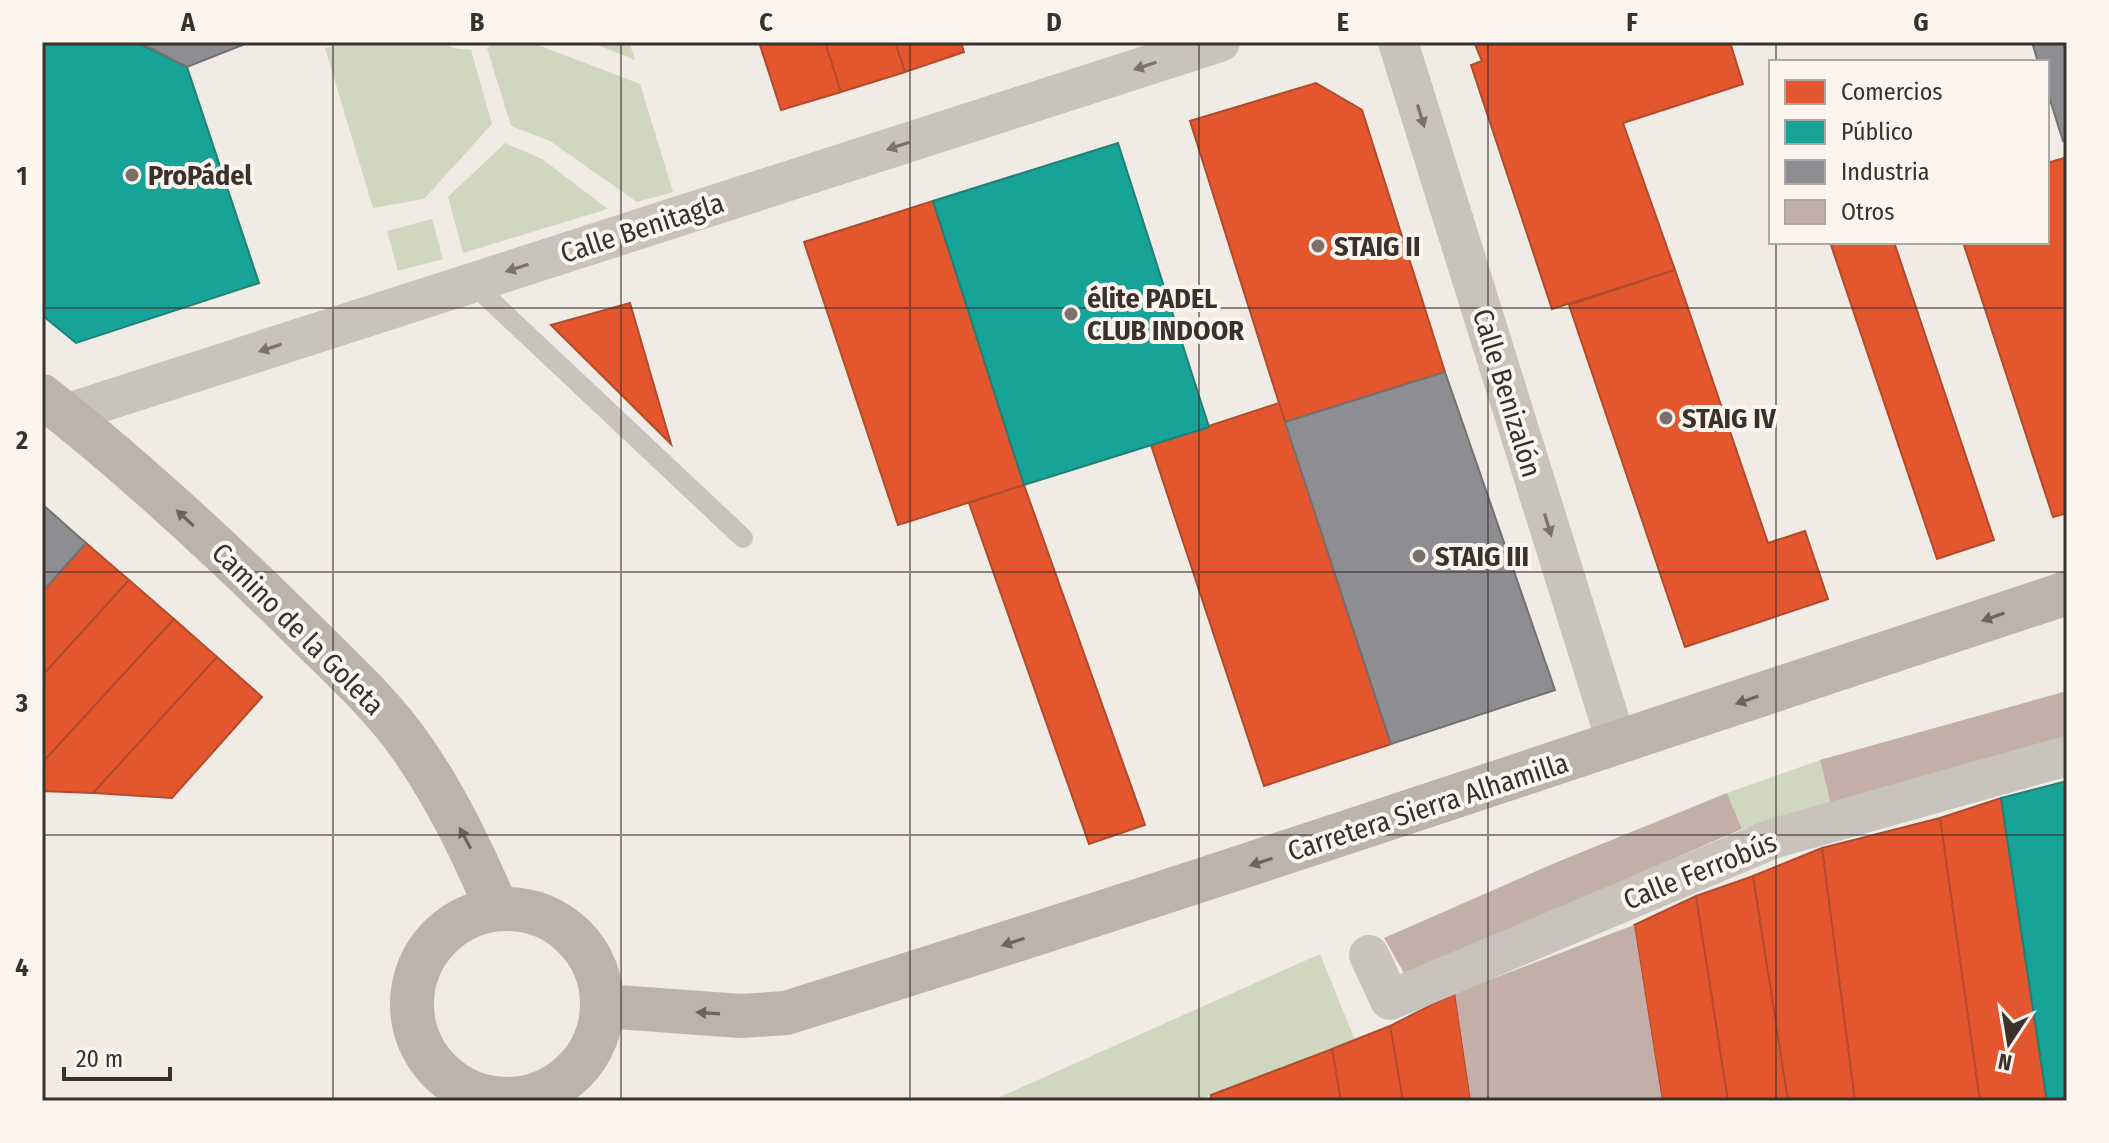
<svg xmlns="http://www.w3.org/2000/svg" width="2109" height="1143" viewBox="0 0 2109 1143" font-family="'Fira Sans Condensed',sans-serif">
<style>
.green{fill:#d1d6bf}
.shops{fill:#e4572e;stroke:#b14b2d;stroke-width:2}
.public{fill:#17a398;stroke:#228077;stroke-width:2}
.industry{fill:#8d8d92;stroke:#747173;stroke-width:2}
.building{fill:#c3afa7}
.lines{fill:none;stroke-linecap:round;stroke-linejoin:round}
.lane{stroke:#c9c3be;stroke-width:20}
.street{stroke:#c9c3be;stroke-width:40}
.secondary{stroke:#bab3ae;stroke-width:44}
.oneway{fill:#7b726d}
.oneway2{fill:#6e645f}
.grid{fill:none;stroke:#3b302b;stroke-width:2;stroke-opacity:0.55}
.poi-dot{fill:#7a716c;stroke:#fbf5ee;stroke-width:3}
.labels{text-anchor:middle;dominant-baseline:central;stroke-width:8;stroke-linejoin:round;paint-order:stroke}
.poi-label{font-size:28px;font-weight:bold;fill:#3b302b;stroke:#fbf5ee;text-anchor:start}
.street-label{font-size:28px;fill:#3b302b;stroke:#fbf5ee}
.neatline{fill:none;stroke:#3b302b;stroke-width:3}
.grid-label{font-size:26px;text-anchor:middle;font-weight:bold;fill:#3b302b}
</style>
<rect width="100%" height="100%" fill="#f0ebe5"/>
<path class="green" d="M350,42H442L453,48L471,50L492,124L424,199L373,208L325,48Z
M496,42H530L640,84L673,192L637,202L550,141L511,126L487,48Z
M590,42H629L635,60Z
M505,143L542,159L608,209L463,253L448,197Z
M432,219L443,259L398,271L387,231Z
M1820,760L1831,805L1742,829L1727,793Z
M1320,954L1355,1040L1196,1101H991Z"/>
<path class="shops" d="M759,42H825L841,92L781,110Z
M825,42H895L905,72L841,92Z
M895,42H961L964,52L905,72Z
M1474,42H1730L1743,84L1623,123L1675,270L1552,309L1471,65L1482,61Z
M1316,83L1362,110L1445,372L1285,422L1190,121Z
M2067,157V513L2053,517L1963,242H2047V163Z
M933,201L1024,485L898,525L804,242Z
M1830,242H1894L1994,540L1937,559Z
M1675,270L1768,543L1805,531L1828,599L1685,647L1569,305Z
M630,303L671,444L551,325Z
M1279,403L1391,744L1264,786L1151,445Z
M1024,485L1145,825L1089,844L969,503Z
M86,543L129,580L42,676V592Z
M129,580L174,619L42,763V676Z
M174,619L217,657L93,793L42,791V763Z
M217,657L262,697L172,798L93,793Z
M2001,798L2047,1101H1980L1940,818Z
M1940,818L1980,1101H1855L1822,848Z
M1822,848L1855,1101H1788L1753,876Z
M1753,876L1788,1101H1728L1696,896Z
M1696,896L1728,1101H1662L1634,925Z
M1455,993L1471,1101H1403L1390,1026Z
M1390,1026L1403,1101H1341L1332,1049Z
M1332,1049L1341,1101H1211V1095Z"/>
<path class="public" d="M42,42H136L187,67L259,283L76,343L42,315Z
M1118,143L1209,427L1024,485L933,201Z
M2067,781V1101H2047L2001,798Z"/>
<path class="industry" d="M139,42H250L187,67Z
M2032,42H2067V140L2063,141L2047,90V62H2038Z
M1445,372L1555,690L1391,744L1285,422Z
M42,504L86,543L42,592Z"/>
<path class="building" d="M2067,691V737L1831,805L1820,760Z
M1727,793L1742,829L1569,904L1404,973L1384,938L1555,863Z
M1634,925L1662,1101H1471L1455,993Z"/>
<g class="lines">
<path class="lane" d="M472,283L743,538"/>
<path class="street" d="M1398,42L1617,744
M65,414L1220,42
M1369,955L1390,1000L1772,839L2067,756"/>
<path class="secondary" d="M42,396C133,467 218,546 300,627C339,666 381,703 412,748C447,798 473,853 497,909
M412 1004a95 95 0 1 1 190 0a95 95 0 1 1-190 0Z
M603,1006L741,1016L786,1013C1215,879 1640,734 2067,593"/>
</g>
<defs><path id="oneway-solid" d="M-6-.8H1V-3.2L6.5 0L1 3.2V.8H-6Z" transform="scale(2)"/></defs>
<g class="oneway">
<use href="#oneway-solid" transform="translate(1145 66) rotate(162)"/>
<use href="#oneway-solid" transform="translate(1421 116) rotate(73)"/>
<use href="#oneway-solid" transform="translate(898 146) rotate(162)"/>
<use href="#oneway-solid" transform="translate(517 268) rotate(162)"/>
<use href="#oneway-solid" transform="translate(270 348) rotate(162)"/>
<use href="#oneway-solid" transform="translate(1548 525) rotate(73)"/>
</g>
<g class="oneway2">
<use href="#oneway-solid" transform="translate(185 518) rotate(-137)"/>
<use href="#oneway-solid" transform="translate(1993 617) rotate(161)"/>
<use href="#oneway-solid" transform="translate(1747 700) rotate(161)"/>
<use href="#oneway-solid" transform="translate(465 838) rotate(-118)"/>
<use href="#oneway-solid" transform="translate(1261 862) rotate(162)"/>
<use href="#oneway-solid" transform="translate(1013 942) rotate(162)"/>
<use href="#oneway-solid" transform="translate(708 1013) rotate(-176)"/>
</g>
<path class="grid" d="M333,42V1101M621,42V1101M910,42V1101M1199,42V1101M1488,42V1101M1776,42V62M1776,242V1101M42,308H2067M42,572H2067M42,835H2067"/>
<g class="poi-dot">
<circle cx="132" cy="175" r="8"/>
<circle cx="1318" cy="246" r="8"/>
<circle cx="1071" cy="314" r="8"/>
<circle cx="1666" cy="418" r="8"/>
<circle cx="1419" cy="556" r="8"/>
</g>
<g class="labels">
<g class="poi-label">
<text x="148" y="175">ProPádel</text>
<text x="1334" y="246">STAIG II</text>
<text x="1087" y="298">élite PADEL<tspan x="1087" dy="32">CLUB INDOOR</tspan></text>
<text x="1682" y="418">STAIG IV</text>
<text x="1435" y="556">STAIG III</text>
</g>
<g class="street-label">
<text transform="translate(642 228) rotate(-18)">Calle Benitagla</text>
<text transform="translate(1507 393) rotate(73)">Calle Benizalón</text>
<text transform="translate(298 629) rotate(45)">Camino de la Goleta</text>
<text transform="translate(1428 807) rotate(-18)">Carretera Sierra Alhamilla</text>
<text transform="translate(1700 871) rotate(-22)">Calle Ferrobús</text>
</g>
</g>
<rect width="2109" height="1143" fill="none" stroke="#fbf5ee" stroke-width="88"/>
<rect x="1769" y="60" width="280" height="184" fill="#fbf5ee" stroke="#aea6a0" stroke-width="2"/>
<rect x="1785" y="80" width="40" height="24" fill="#e4572e" stroke="#aea6a0" stroke-width="2"/>
<text x="1841" y="100" font-size="24" fill="#3b302b">Comercios</text>
<rect x="1785" y="120" width="40" height="24" fill="#17a398" stroke="#aea6a0" stroke-width="2"/>
<text x="1841" y="140" font-size="24" fill="#3b302b">Público</text>
<rect x="1785" y="160" width="40" height="24" fill="#8d8d92" stroke="#aea6a0" stroke-width="2"/>
<text x="1841" y="180" font-size="24" fill="#3b302b">Industria</text>
<rect x="1785" y="200" width="40" height="24" fill="#c3afa7" stroke="#aea6a0" stroke-width="2"/>
<text x="1841" y="220" font-size="24" fill="#3b302b">Otros</text>
<g transform="translate(2009 1043) rotate(192)" stroke="#fbf5ee" stroke-width="6" paint-order="stroke">
<path d="M0-6L14 30L0 20L-14 30Z" fill="#3b302b"/>
<text y="-12" font-size="22" font-weight="bold" text-anchor="middle" fill="#3b302b">N</text>
</g>
<path d="M64 1067v12h106v-12" fill="none" stroke="#3b302b" stroke-width="4"/>
<text x="76" y="1067" font-size="24" fill="#3b302b" stroke="#fbf5ee" stroke-width="6" paint-order="stroke">20 m</text>
<rect x="44" y="44" width="2021" height="1055" class="neatline"/>
<g class="grid-label">
<text x="188" y="31">A</text>
<text x="477" y="31">B</text>
<text x="766" y="31">C</text>
<text x="1054" y="31">D</text>
<text x="1343" y="31">E</text>
<text x="1632" y="31">F</text>
<text x="1921" y="31">G</text>
<text x="22" y="185">1</text>
<text x="22" y="449">2</text>
<text x="22" y="712">3</text>
<text x="22" y="976">4</text>
</g>
</svg>
